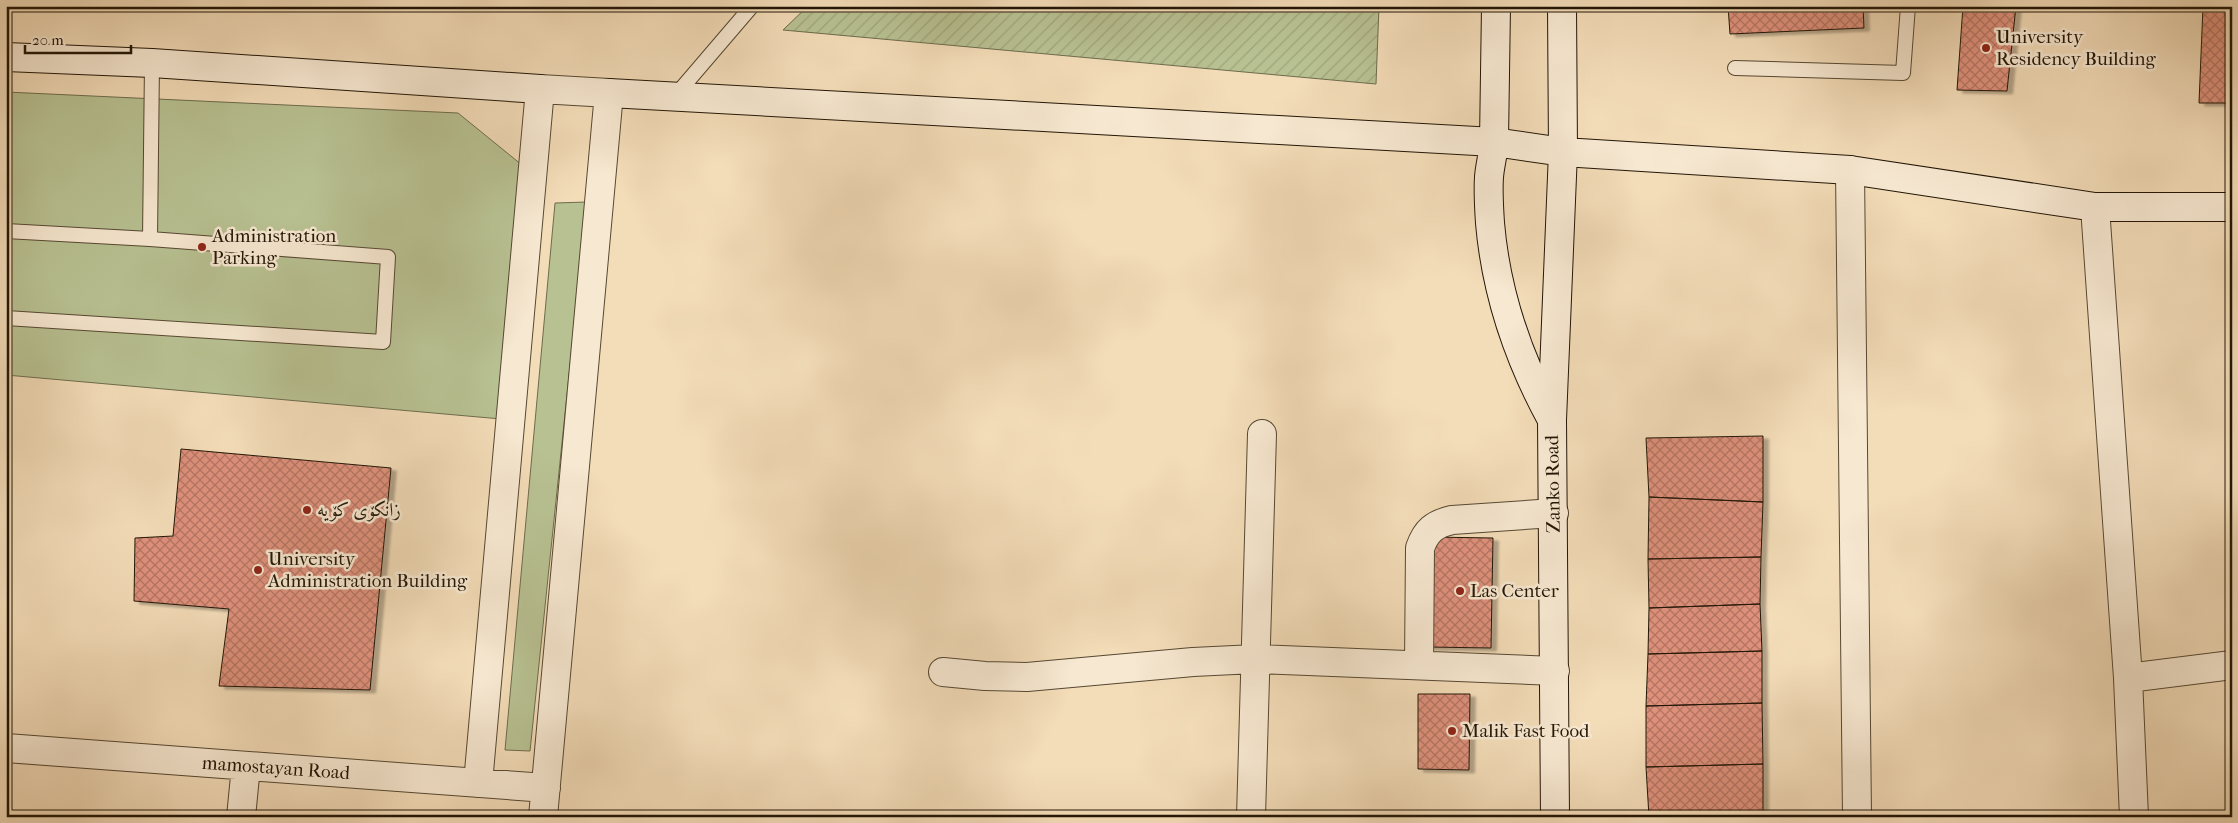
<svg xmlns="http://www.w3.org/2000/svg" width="2238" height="823" viewBox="0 0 2238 823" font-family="'IM FELL French Canon',Amiri,serif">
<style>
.green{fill:#b8c192;stroke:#6d6c4c}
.garden{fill:url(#garden-furrows);stroke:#6d6c4c}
.building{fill:url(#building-cross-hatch);stroke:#221606;filter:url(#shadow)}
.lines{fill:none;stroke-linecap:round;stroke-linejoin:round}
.lane-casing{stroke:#564832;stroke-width:16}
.street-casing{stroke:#564832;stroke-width:30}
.secondary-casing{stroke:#221606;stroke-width:30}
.lane{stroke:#f7e8d1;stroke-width:14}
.street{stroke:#f7e8d1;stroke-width:28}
.secondary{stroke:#f7e8d1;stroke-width:28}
.poi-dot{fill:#8f2418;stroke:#f7e8d1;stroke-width:2}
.labels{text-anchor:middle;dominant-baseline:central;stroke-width:5;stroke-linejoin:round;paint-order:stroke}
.poi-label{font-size:19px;fill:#221606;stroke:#f7e8d1;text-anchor:start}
.street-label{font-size:19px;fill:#221606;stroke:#f7e8d1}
</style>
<defs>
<pattern id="garden-furrows" width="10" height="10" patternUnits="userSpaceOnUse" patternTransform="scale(1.25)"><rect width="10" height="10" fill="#b8c192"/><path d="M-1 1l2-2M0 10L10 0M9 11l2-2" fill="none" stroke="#9ea57c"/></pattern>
<pattern id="building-cross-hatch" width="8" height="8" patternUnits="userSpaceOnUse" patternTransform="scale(1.25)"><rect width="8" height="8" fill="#df917c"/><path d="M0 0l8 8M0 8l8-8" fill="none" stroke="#b47564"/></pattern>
<filter id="shadow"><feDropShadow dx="5.5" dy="3" stdDeviation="1" flood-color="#0004"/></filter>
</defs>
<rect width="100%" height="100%" fill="#f3dcb8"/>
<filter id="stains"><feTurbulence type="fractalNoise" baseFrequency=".004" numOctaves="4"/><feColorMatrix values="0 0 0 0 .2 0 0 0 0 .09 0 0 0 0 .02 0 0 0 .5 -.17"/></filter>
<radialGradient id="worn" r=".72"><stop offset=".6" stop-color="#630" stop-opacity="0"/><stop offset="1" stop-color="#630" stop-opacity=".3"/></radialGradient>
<path class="green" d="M6,92L458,113L522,165L501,419L6,375Z
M587,202L530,751L505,750L555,203Z"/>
<path class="garden" d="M808,6H1379L1376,84L783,30Z"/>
<path class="building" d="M1728,6H1863L1864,28L1730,34Z
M1963,6H2016L2007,91L1957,90Z
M2203,6H2232V103H2199Z
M1763,436V502L1649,497L1646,438Z
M181,449L391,468L370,690L219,686L229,609L134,601L135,538L173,536Z
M1649,497L1763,502L1761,557L1648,559Z
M1430,537L1493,538L1491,648L1428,647Z
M1761,557L1760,604L1649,608L1648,559Z
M1760,604L1762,651L1648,654L1649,608Z
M1762,651V703L1646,706L1648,654Z
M1418,694H1470L1469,770L1418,769Z
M1762,703L1763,764L1646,767V706Z
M1763,764V817H1649L1646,767Z"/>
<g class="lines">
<g class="lane-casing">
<path id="lane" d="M1735,68L1903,73L1908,6
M675,96L752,6
M6,231L150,239L152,63
M6,318L383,342L388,257L150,239"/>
</g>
<g class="street-casing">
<path id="street" d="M1850,170L1857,817
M2095,207L2128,678L2134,817
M1419,664L1420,548C1426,531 1434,524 1452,520L1554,513
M943,672L985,676L1027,677L1193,662L1255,659L1555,671
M2128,678L2232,665
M6,748L546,788
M478,783L540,89L609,93L543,817
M241,817L246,766
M1251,817L1262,434"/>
</g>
<g class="secondary-casing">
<path id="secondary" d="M1496,6C1495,51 1495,95 1494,139C1494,152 1490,164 1489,177C1488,191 1489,208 1490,223C1496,293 1518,358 1552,420
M6,57L152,63L540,89
M609,93L1494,142L1563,152L1850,170L2095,207H2232
M1555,817L1552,420L1563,152L1562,6"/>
</g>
<use href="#lane" class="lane"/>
<use href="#street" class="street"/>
<use href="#secondary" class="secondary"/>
</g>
<g class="poi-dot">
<circle cx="1986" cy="48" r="5"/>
<circle cx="202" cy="247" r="5"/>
<circle cx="307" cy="510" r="5"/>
<circle cx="258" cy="570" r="5"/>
<circle cx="1460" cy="591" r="5"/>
<circle cx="1452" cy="731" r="5"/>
</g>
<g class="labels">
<g class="poi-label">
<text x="1996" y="37">University<tspan x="1996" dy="22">Residency Building</tspan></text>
<text x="212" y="236">Administration<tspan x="212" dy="22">Parking</tspan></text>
<text x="317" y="510">زانکۆی کۆیە</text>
<text x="268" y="559">University<tspan x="268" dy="22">Administration Building</tspan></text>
<text x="1470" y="591">Las Center</text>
<text x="1462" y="731">Malik Fast Food</text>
</g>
<g class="street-label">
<text transform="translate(1553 484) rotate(-91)">Zanko Road</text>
<text transform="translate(276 768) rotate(4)">mamostayan Road</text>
</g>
</g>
<rect width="2238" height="823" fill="none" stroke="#f3dcb8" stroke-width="25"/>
<rect x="8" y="8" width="2223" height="808" fill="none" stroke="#221606" stroke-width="2.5"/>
<rect x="12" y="12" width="2213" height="798" fill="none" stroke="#221606"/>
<path d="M25 45v8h106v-8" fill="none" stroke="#221606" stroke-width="2.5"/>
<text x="32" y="45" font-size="15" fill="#221606" stroke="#f7e8d1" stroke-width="4" paint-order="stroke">20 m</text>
<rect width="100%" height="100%" filter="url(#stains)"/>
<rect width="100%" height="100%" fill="url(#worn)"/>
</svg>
